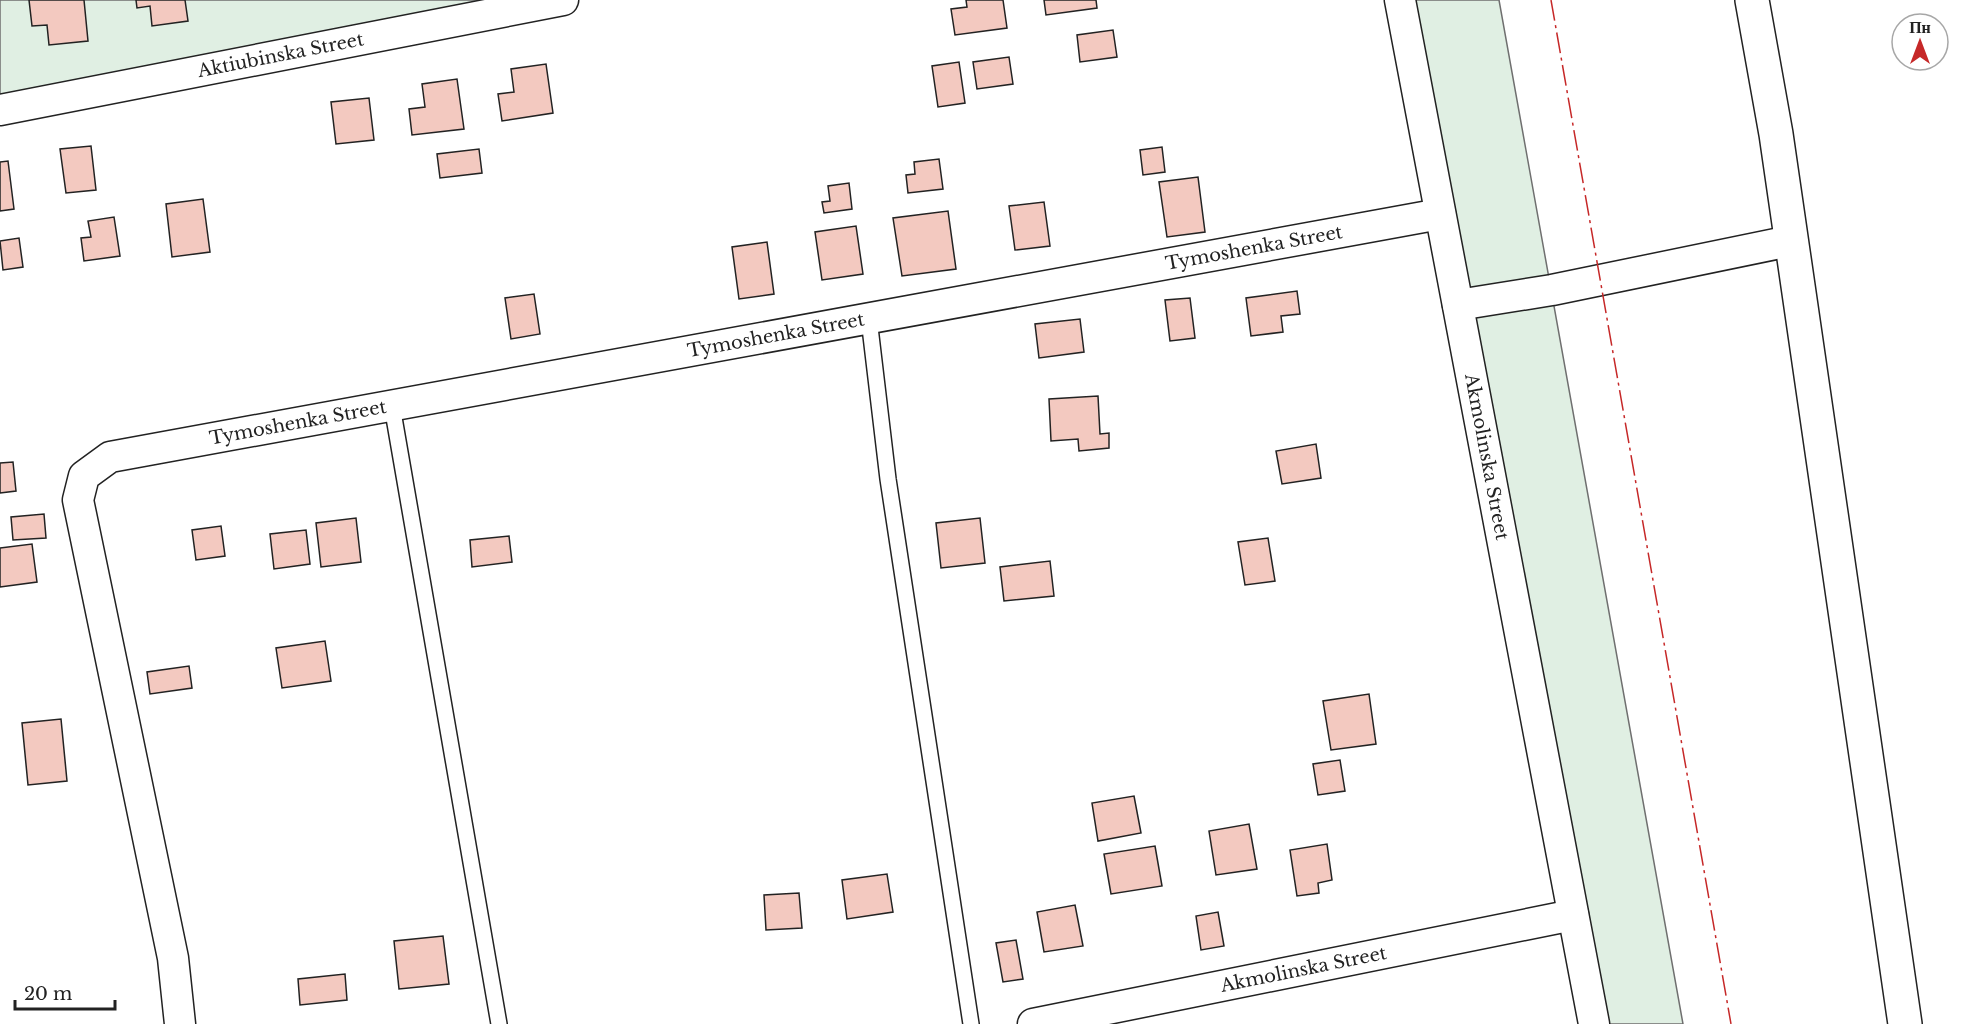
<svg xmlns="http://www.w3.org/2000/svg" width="1962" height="1024" viewBox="0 0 1962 1024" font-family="'Libre Baskerville',serif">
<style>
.green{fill:#e0efe3;stroke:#6f6f6f;stroke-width:1.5}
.building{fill:#f3c9c0;stroke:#222;stroke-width:1.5}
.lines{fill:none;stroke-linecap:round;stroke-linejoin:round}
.lane-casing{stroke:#222;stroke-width:18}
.street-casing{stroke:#222;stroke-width:33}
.secondary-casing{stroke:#222;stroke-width:36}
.lane{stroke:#fff;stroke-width:15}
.street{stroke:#fff;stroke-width:30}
.secondary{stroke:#fff;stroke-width:33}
.power{stroke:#c62828;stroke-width:1.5;stroke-dasharray:21 4.5 3 4.5;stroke-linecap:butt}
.labels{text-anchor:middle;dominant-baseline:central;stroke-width:4.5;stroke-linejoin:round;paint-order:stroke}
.street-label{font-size:18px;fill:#222;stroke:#fff}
</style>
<rect width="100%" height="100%" fill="#fff"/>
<path class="green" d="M0,0H563L0,110Z
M1400,0H1499L1683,1024H1594Z"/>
<path class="building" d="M29,0H84L88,41L49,45L47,25L32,26Z
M136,0H185L188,21L152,26L150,6L137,8Z
M966,0H1003L1007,28L955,35L951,9L967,7Z
M1044,0H1096L1097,8L1046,15Z
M1113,30L1117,57L1080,62L1077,35Z
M1009,57L1013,84L977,89L973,62Z
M959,62L965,103L938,107L932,66Z
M546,64L553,113L502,121L498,94L514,92L511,69Z
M457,79L464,129L412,135L409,109L425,107L422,84Z
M369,98L374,140L336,144L331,102Z
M91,146L96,190L66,193L60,149Z
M1162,147L1165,172L1143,175L1140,150Z
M479,149L482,173L440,178L437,154Z
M939,159L943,189L908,193L906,175L915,174L914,162Z
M8,161L14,209L0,211V162Z
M1198,177L1205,232L1167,237L1159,182Z
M849,183L852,209L824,213L822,202L830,201L828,186Z
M203,199L210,252L172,257L166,204Z
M1044,202L1050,246L1015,250L1009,206Z
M948,211L956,269L902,276L893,218Z
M114,217L120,256L84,261L81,238L91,237L88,221Z
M856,226L863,274L822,280L815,232Z
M19,238L23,267L3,270L0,241Z
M767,242L774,294L739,299L732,247Z
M1297,291L1300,314L1281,316L1283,332L1251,336L1246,298Z
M534,294L540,334L511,339L505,298Z
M1190,298L1195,338L1170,341L1165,300Z
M1080,319L1084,352L1039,358L1035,324Z
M1098,396L1100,434L1109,433V448L1079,451L1078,439L1051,441L1049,399Z
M1316,444L1321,478L1282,484L1276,451Z
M13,462L16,491L0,493V463Z
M44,514L46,538L13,540L11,517Z
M356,518L361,562L321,567L316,523Z
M980,518L985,563L941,568L936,523Z
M221,526L225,556L196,560L192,530Z
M306,530L310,564L274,569L270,534Z
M509,536L512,562L472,567L470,540Z
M1268,538L1275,581L1245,585L1238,542Z
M32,544L37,582L0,587V548Z
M1050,561L1054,596L1004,601L1000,567Z
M325,641L331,681L282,688L276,648Z
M189,666L192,688L150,694L147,672Z
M1369,694L1376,744L1331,750L1323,701Z
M61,719L67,781L28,785L22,723Z
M1340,760L1345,791L1318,795L1313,764Z
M1134,796L1141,833L1098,841L1092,803Z
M1249,824L1257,869L1216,875L1209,831Z
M1327,844L1332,880L1318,883L1319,893L1297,896L1290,850Z
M1155,846L1162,886L1111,894L1104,854Z
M887,874L893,912L847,919L842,880Z
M799,893L802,928L766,930L764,895Z
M1075,905L1083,946L1044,952L1037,912Z
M1218,912L1224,946L1201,950L1196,916Z
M443,936L449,984L399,989L394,941Z
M1016,940L1023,979L1003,982L996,943Z
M345,974L347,1000L300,1005L298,979Z"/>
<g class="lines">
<g class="lane-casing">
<path id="lane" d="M869,319L888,479L971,1024
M392,406L499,1024"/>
</g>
<g class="street-casing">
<g id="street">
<path id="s1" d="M1400,0L1594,1024"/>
<path id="s2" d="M0,110L563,0"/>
<path d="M1458,305L1552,290L1790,241"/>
<path id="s3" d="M180,1024L173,958L78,500L84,476L110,457L1440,214"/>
<path id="s4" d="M1033,1024L1573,915"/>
</g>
</g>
<g class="secondary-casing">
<path id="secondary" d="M1752,0L1776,134L1905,1024"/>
</g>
<use href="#lane" class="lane"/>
<use href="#street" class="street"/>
<use href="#secondary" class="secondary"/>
<path class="power" d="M1551,0L1731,1024"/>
</g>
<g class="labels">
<g class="street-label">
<text stroke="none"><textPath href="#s2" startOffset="286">Aktiubinska Street</textPath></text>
<text stroke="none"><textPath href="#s3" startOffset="1754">Tymoshenka Street</textPath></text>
<text stroke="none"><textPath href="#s3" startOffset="1268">Tymoshenka Street</textPath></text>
<text stroke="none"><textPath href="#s3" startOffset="782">Tymoshenka Street</textPath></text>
<text stroke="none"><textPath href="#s1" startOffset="465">Akmolinska Street</textPath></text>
<text stroke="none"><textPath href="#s4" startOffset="276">Akmolinska Street</textPath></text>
</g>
</g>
<g transform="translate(1920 42)"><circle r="28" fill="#ffffff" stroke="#a7a7a7" stroke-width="1.5"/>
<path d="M0-4.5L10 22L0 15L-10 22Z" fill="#c62828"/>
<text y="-9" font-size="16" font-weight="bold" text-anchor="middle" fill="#222222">Пн</text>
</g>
<path d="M15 1000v9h100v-9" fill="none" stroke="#222222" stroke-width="3"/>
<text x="24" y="1000" font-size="18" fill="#222222" stroke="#ffffff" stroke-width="4.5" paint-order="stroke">20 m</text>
</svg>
